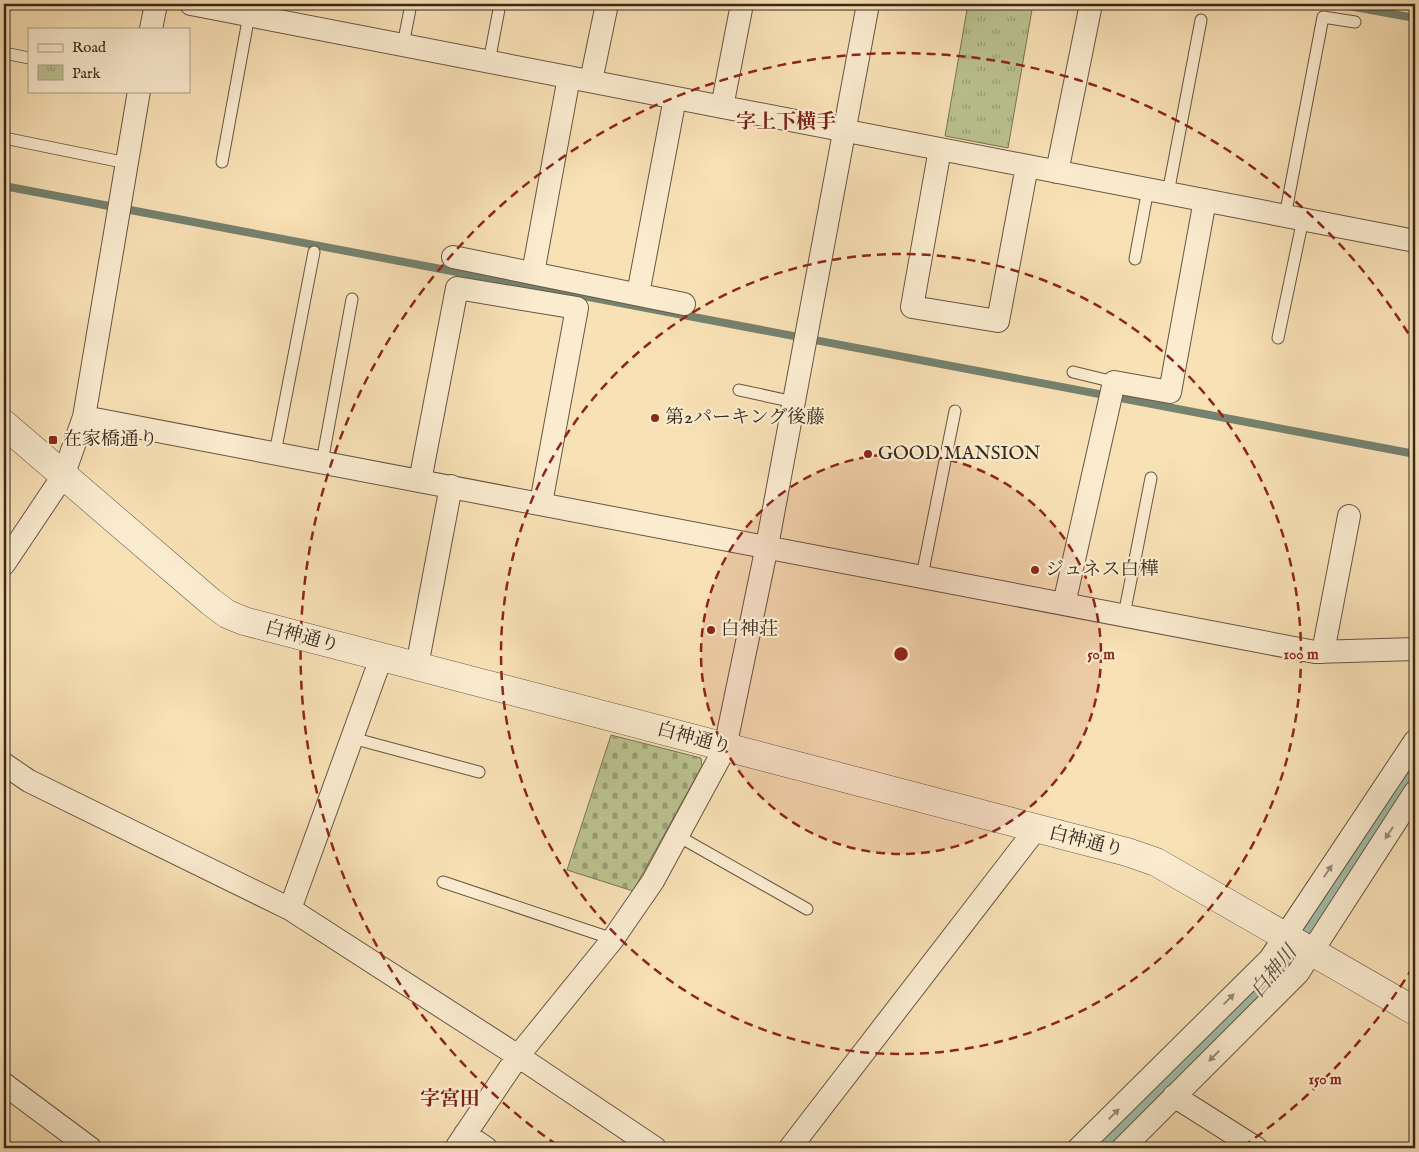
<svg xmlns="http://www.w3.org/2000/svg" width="1419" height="1152" viewBox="0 0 1419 1152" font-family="'IM FELL English','Noto Serif JP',serif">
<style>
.cemetery{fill:url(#cemetery-stones);stroke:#787656}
.park{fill:url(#park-tufts);stroke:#787656}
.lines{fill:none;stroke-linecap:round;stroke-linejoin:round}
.stream{stroke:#758270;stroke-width:8}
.river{stroke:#9fbea8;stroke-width:48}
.service-casing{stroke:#675643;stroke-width:13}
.minor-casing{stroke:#675643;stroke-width:24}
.tertiary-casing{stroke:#675643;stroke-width:29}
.service{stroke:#fbecd0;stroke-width:11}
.minor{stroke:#fbecd0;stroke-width:22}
.tertiary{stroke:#fbecd0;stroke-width:28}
.oneway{fill:#988a76}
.ring{fill:none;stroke:#8f2418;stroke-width:2.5;stroke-dasharray:9 6}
.poi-dot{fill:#8f2418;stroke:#fbecd0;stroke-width:2}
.labels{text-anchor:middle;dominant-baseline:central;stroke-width:4.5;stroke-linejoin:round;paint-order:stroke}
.poi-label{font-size:19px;fill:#36281d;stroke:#fbecd0;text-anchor:start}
.street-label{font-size:19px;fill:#36281d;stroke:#fbecd0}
.neighbourhood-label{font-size:20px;font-weight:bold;fill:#7a1f14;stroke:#fbecd0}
.water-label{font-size:20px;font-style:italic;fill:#504e40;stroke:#fbecd0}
.centre{fill:#8f2418;stroke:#fbecd0;stroke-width:2.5}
.ring-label{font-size:15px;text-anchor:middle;font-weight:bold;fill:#8f2418;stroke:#fbecd0;stroke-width:4.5;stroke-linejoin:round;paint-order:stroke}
</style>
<defs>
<pattern id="cemetery-stones" width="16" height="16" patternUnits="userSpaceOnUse" patternTransform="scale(1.25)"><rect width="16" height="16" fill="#bbc390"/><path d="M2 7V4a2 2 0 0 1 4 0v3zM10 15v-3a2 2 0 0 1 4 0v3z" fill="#999e75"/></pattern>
<pattern id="park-tufts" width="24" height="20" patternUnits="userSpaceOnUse" patternTransform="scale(1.25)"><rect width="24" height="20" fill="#bbc390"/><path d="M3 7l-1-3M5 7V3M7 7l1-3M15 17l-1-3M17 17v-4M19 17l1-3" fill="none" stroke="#999e75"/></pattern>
</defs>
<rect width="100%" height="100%" fill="#f9e1b6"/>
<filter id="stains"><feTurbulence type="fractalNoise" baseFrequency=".004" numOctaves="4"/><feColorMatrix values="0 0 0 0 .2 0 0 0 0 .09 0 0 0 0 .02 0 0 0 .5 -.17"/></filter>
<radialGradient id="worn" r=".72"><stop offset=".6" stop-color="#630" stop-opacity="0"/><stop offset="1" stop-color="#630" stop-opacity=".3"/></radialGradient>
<path class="cemetery" d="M611,735L701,758L702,766L633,891L567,870Z"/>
<path class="park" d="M968,4H1033L1008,148L945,136Z"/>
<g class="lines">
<path class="stream" d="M1338,4L1415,18
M4,186L1415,454"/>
<path class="river" d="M1098,1148L1273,979L1415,766"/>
<g class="service-casing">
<path id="service" d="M403,45L411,4
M4,53L29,58
M489,62L500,4
M4,138L127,163
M222,162L249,15
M1168,193L1201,20
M1285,216L1323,17L1355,22
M1135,259L1148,189
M1278,338L1303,219
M1073,372L1114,382
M739,390L794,402
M275,453L314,252
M322,462L352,299
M922,576L955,411
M1124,615L1151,478
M352,738L479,772
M678,836L807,909
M443,882L613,939"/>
</g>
<g class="minor-casing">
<path id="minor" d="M191,4L1415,241
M151,29L156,4
M591,81L607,4
M722,107L742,4
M940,149L912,307L998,321L1027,166
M1057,172L1091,4
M453,257L684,304
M533,273L569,77
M638,294L675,98
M84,417L1315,652L1415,649
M420,481L457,288L577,308L541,503
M4,564L63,476L84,417L139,91
M1064,604L1114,382L1170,392L1205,200
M1323,652L1349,516
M417,666L451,486
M4,764L29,781L290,909L518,1056L655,1148
M290,909L381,658
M4,1084L90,1148
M1174,1096L1256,1148
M465,1134L486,1148
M456,1148L518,1056L613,939L653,881L725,748L767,546L868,4
M790,1148L1036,829
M1079,1148L1270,959L1415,741
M1123,1148L1298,973L1415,792"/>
</g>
<g class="tertiary-casing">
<path id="tertiary" d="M4,424L211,602L227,614L244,621L1127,852L1156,862L1415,1011"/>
</g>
<use href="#service" class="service"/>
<use href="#minor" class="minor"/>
<use href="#tertiary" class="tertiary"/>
</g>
<defs><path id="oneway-solid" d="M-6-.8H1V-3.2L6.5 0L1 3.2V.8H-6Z" transform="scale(1.25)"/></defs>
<g class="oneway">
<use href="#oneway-solid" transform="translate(1389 833) rotate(123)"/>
<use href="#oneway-solid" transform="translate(1328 871) rotate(-56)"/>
<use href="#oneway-solid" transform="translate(1229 999) rotate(-45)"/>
<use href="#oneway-solid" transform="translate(1214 1056) rotate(135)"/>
<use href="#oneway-solid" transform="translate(1114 1114) rotate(-45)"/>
</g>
<circle cx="901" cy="654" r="200" fill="#8f2418" fill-opacity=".12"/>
<g class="ring">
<circle cx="901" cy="654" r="200"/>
<circle cx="901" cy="654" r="400"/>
<path d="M1413 967A600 600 0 0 1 1245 1145M557 1145A600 600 0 1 1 1413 341"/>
</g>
<g class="poi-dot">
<circle cx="655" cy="418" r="5"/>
<rect x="48" y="435" width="10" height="10" rx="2.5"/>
<circle cx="868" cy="454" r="5"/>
<circle cx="1035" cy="570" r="5"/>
<circle cx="711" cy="630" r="5"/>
</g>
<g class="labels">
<g class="poi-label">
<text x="665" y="418">第2パーキング後藤</text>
<text x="63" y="440">在家橋通り</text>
<text x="878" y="454">GOOD MANSION</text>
<text x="1045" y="570">ジュネス白樺</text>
<text x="721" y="630">白神荘</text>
</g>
<g class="street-label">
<text transform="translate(302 637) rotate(15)">白神通り</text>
<text transform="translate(694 739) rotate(15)">白神通り</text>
<text transform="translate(1086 842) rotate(14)">白神通り</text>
</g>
<g class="neighbourhood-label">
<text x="786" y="122">字上下横手</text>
<text x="450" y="1099">字宮田</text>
</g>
<g class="water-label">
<text transform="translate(1274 972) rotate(-51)">白神川</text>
</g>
</g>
<circle cx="901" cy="654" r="8" class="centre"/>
<g class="ring-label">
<text x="1101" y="659">50 m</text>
<text x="1301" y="659">100 m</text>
<text x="1325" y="1084">150 m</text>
</g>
<rect width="1419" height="1152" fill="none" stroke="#f9e1b6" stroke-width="20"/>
<rect x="5" y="5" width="1409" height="1142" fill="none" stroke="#36281d" stroke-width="2.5"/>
<rect x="10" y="10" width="1399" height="1132" fill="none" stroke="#36281d"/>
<rect x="28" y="28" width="162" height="65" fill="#fbecd0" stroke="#ac9e88"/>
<rect x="38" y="44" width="25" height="8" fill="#fbecd0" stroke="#ac9e88"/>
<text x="72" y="52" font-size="15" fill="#36281d">Road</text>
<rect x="38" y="65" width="25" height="15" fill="url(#park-tufts)" stroke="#ac9e88"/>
<text x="72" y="78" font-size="15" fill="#36281d">Park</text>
<rect width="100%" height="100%" filter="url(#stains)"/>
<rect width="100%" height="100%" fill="url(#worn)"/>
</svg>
